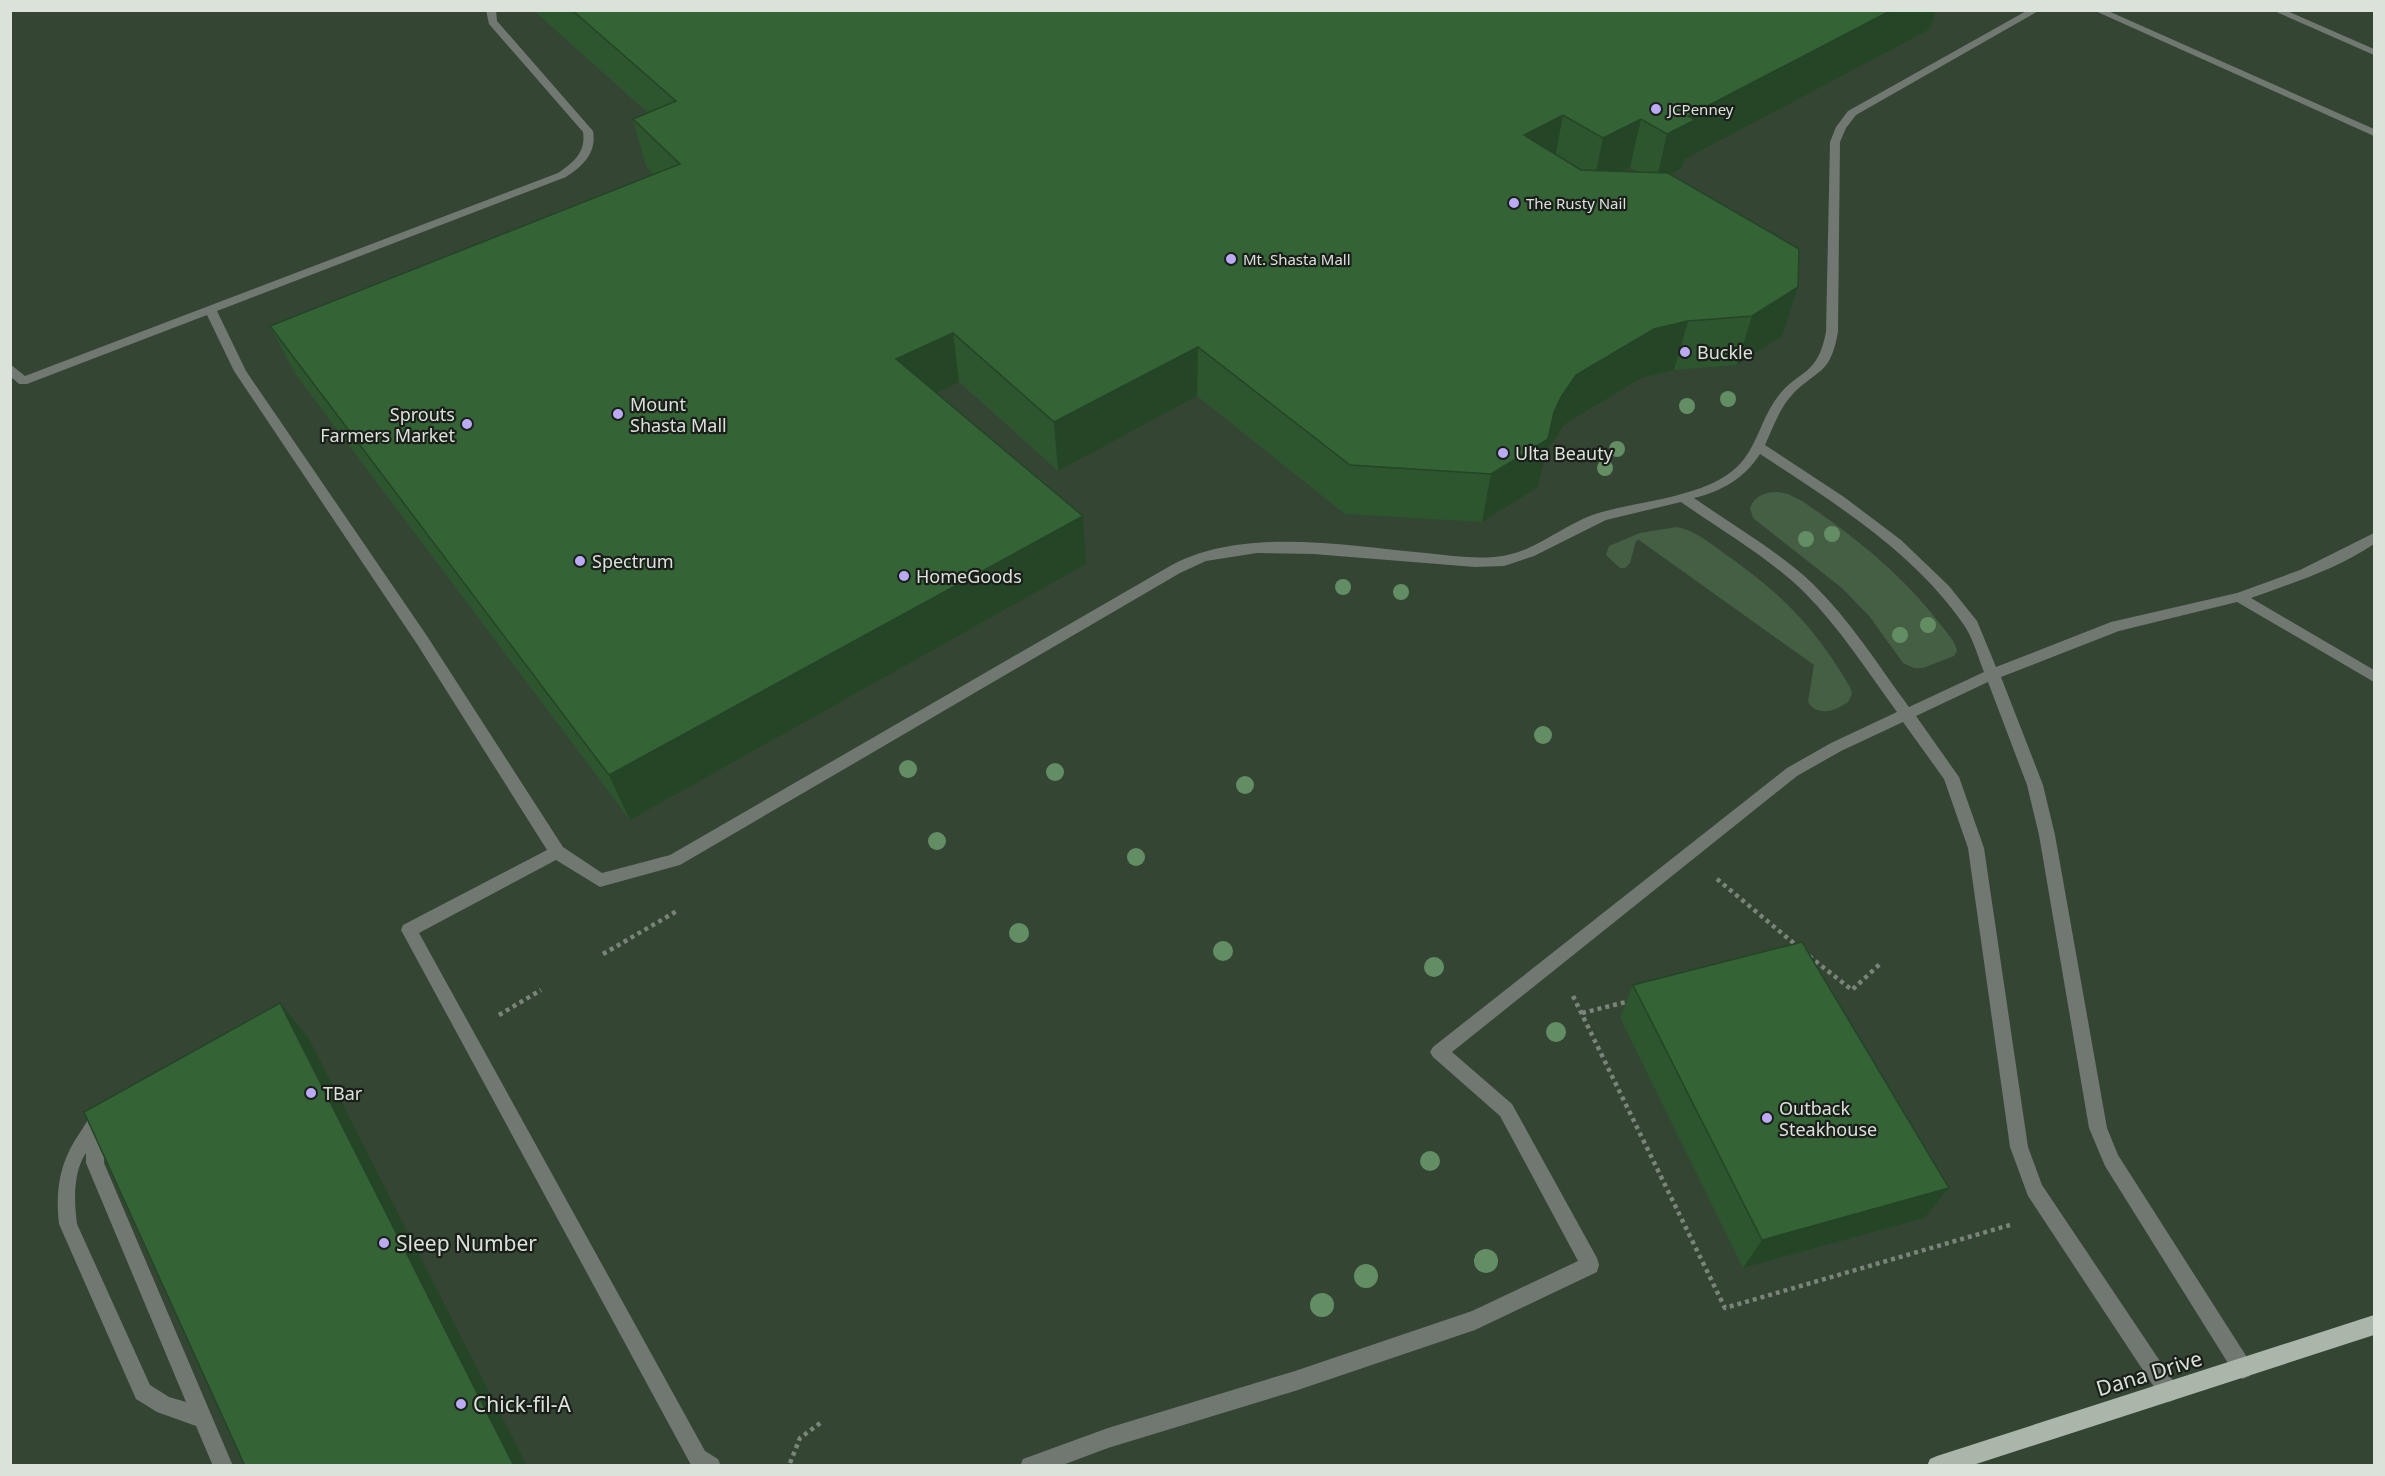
<svg xmlns="http://www.w3.org/2000/svg" width="2385" height="1476" viewBox="0 0 2385 1476" font-family="'Noto Sans',sans-serif">
<style>
.built{fill:#344534}
.green{fill:#455f45}
.lines{fill:none;stroke-linecap:round;stroke-linejoin:round}
.path{stroke:#7a847a;stroke-width:4.5;stroke-dasharray:4 4;stroke-linecap:butt}
.minor{fill:#717771;fill-rule:evenodd}
.major{fill:#aab6aa;fill-rule:evenodd}
.tree{fill:#638e63}
.wall{fill:#2d552e;fill-rule:evenodd}
.shaded-wall{fill:#244526}
.building{fill:#346336;stroke:#244526;stroke-width:1.5}
.poi-dot{fill:#bcaaf6;stroke:#1a1f1a;stroke-width:2}
.labels{text-anchor:middle;dominant-baseline:central;stroke-width:4.5;stroke-linejoin:round;paint-order:stroke}
.far-poi-label{font-size:15px;fill:#dae2da;stroke:#1a1f1a;text-anchor:start}
.poi-label{font-size:18px;fill:#dae2da;stroke:#1a1f1a;text-anchor:start}
.near-poi-label{font-size:21px;fill:#dae2da;stroke:#1a1f1a;text-anchor:start}
.near-street-label{font-size:21px;fill:#dae2da;stroke:#1a1f1a}
</style>
<rect width="100%" height="100%" fill="#2e3a2e"/>
<path class="built" d="M10,11H2374V1465H11Z"/>
<path class="green" d="M1778,492L1788,494L1802,501C1854,536 1902,574 1940,624C1946,632 1955,640 1957,651L1954,656L1923,668H1914L1903,663L1870,617L1842,588L1753,518L1750,508C1755,495 1765,492 1778,492Z
M1677,527C1696,531 1710,543 1725,554C1782,594 1815,627 1850,687L1852,694L1848,702C1836,711 1817,717 1808,702L1814,665L1639,540L1636,541L1630,563L1625,568H1620L1606,555L1609,546L1640,533Z"/>
<g class="lines">
<path class="path" d="M1717,879L1796,945
M603,954L677,911
M1809,956L1852,990L1882,962
M1573,996L1725,1308L2010,1225
M1582,1013L1630,1001
M499,1015L541,990
M790,1463L800,1438L823,1421"/>
<path class="minor" d="M486,10H496L497,21L593,131C597,153 583,166 566,177L217,311L246,371L427,636L563,847L602,873L670,855L1170,566C1242,526 1347,546 1426,553C1448,555 1471,559 1494,557C1534,555 1564,522 1602,512C1644,500 1717,496 1744,459C1757,442 1762,420 1774,402C1795,369 1817,380 1826,332L1830,142L1836,127L1848,111L2028,10H2040L1856,115L1846,128L1840,142L1838,332C1830,376 1818,368 1792,395C1779,409 1773,428 1765,445L1844,497L1901,540L1949,586L1977,621L1996,667L2111,622L2237,593L2300,570L2374,533V544C2337,569 2293,583 2251,598L2374,670V682L2237,602L2119,631L2001,677L2043,785L2055,835L2107,1128L2118,1155L2250,1362L2253,1369L2250,1376L2243,1379L2236,1376L2105,1166L2089,1128L2039,835L2027,785L1988,682L1916,716L1959,777L1984,848L2028,1147L2042,1185L2176,1385L2179,1392L2176,1399L2169,1402L2162,1399L2028,1196L2010,1147L1968,848L1944,779L1903,722L1841,751L1797,776L1452,1052L1512,1104L1597,1258L1599,1265L1597,1272L1475,1330L1295,1391L1108,1448L1060,1466H1020L1023,1459L1108,1428L1295,1371L1472,1311L1578,1261L1500,1116L1433,1057L1430,1052L1433,1047L1787,768L1831,743L1897,712C1867,671 1840,628 1804,592C1768,557 1722,531 1681,502L1606,520L1534,556L1504,566L1475,567L1313,554L1257,553L1206,561L1180,573L680,865L600,887L556,860L419,933L705,1451L718,1459L721,1466L691,1465L401,930L403,925L547,850L417,644L234,371L207,315L27,384H19L10,376V364L25,376L558,173C574,162 586,152 583,132L489,24ZM1760,454C1834,503 1913,551 1964,625C1973,638 1978,657 1984,672L1909,707C1878,665 1850,620 1813,584C1778,551 1734,526 1694,498C1722,491 1744,479 1760,454Z
M2093,10H2106L2374,129V136Z
M2272,10H2285L2374,49V55Z
M100,1111L106,1113L109,1119L106,1125L104,1163L233,1466H213L196,1426L157,1412L136,1399L59,1224C55,1188 60,1161 81,1131C87,1122 90,1114 100,1111ZM86,1153V1163L186,1402L169,1397L150,1385L77,1224C74,1201 73,1172 86,1153Z"/>
<path class="major" d="M2374,1315V1335L1970,1466H1927L1930,1459L1937,1456Z"/>
</g>
<g class="tree">
<circle cx="1728" cy="399" r="8"/>
<circle cx="1687" cy="406" r="8"/>
<circle cx="1617" cy="449" r="8"/>
<circle cx="1605" cy="468" r="8"/>
<circle cx="1832" cy="534" r="8"/>
<circle cx="1806" cy="539" r="8"/>
<circle cx="1343" cy="587" r="8"/>
<circle cx="1401" cy="592" r="8"/>
<circle cx="1928" cy="625" r="8"/>
<circle cx="1900" cy="635" r="8"/>
<circle cx="1543" cy="735" r="9"/>
<circle cx="908" cy="769" r="9"/>
<circle cx="1055" cy="772" r="9"/>
<circle cx="1245" cy="785" r="9"/>
<circle cx="937" cy="841" r="9"/>
<circle cx="1136" cy="857" r="9"/>
<circle cx="1019" cy="933" r="10"/>
<circle cx="1223" cy="951" r="10"/>
<circle cx="1434" cy="967" r="10"/>
<circle cx="1556" cy="1032" r="10"/>
<circle cx="1430" cy="1161" r="10"/>
<circle cx="1486" cy="1261" r="12"/>
<circle cx="1366" cy="1276" r="12"/>
<circle cx="1322" cy="1305" r="12"/>
</g>
<path class="wall" d="M533,10H1936L1930,29L1685,159L1682,168L1670,174L1782,336L1737,365L1674,370L1641,378L1565,424L1550,446L1544,460L1538,487L1482,522L1345,514L1197,396L1058,471L959,382L936,393L1086,564L630,820L296,375L270,326L654,175L646,167L633,119L648,113ZM1630,167L1638,172L1622,171Z
M1633,985L1949,1188L1924,1218L1743,1268L1620,1018Z"/>
<path class="shaded-wall" d="M1892,10H1936L1930,29L1685,159L1682,168L1656,182L1667,134L1688,116Z
M1563,115L1554,163L1524,135Z
M1641,119L1630,167L1593,186L1603,138Z
M1798,287L1782,336L1737,365L1752,316Z
M1688,321L1674,370L1641,378L1565,424L1550,446L1544,460L1538,487L1482,522L1491,474L1554,412L1561,397L1576,375L1654,329Z
M953,333L959,382L905,408L896,359Z
M1198,347L1197,396L1058,471L1054,422Z
M1083,516L1086,564L630,820L609,775Z
M280,1003L308,1037L527,1466H511Z
M1949,1188L1924,1218L1743,1268L1762,1240Z"/>
<path class="building" d="M572,10H1892L1688,116L1695,120L1667,134L1641,119L1603,138L1563,115L1524,135L1581,170L1668,173L1799,249L1798,287L1752,316L1688,321L1654,329L1576,375L1561,397L1554,412L1548,439L1491,474L1350,465L1198,347L1054,422L953,333L896,359L1083,516L609,775L270,326L680,164L633,119L676,101Z
M1802,942L1949,1188L1762,1240L1633,985Z
M280,1003L513,1464L511,1466H245L84,1112Z"/>
<g class="poi-dot">
<circle cx="1656" cy="109" r="6"/>
<circle cx="1514" cy="203" r="6"/>
<circle cx="1231" cy="259" r="6"/>
<circle cx="1685" cy="352" r="6"/>
<circle cx="618" cy="414" r="6"/>
<circle cx="467" cy="424" r="6"/>
<circle cx="1503" cy="453" r="6"/>
<circle cx="580" cy="561" r="6"/>
<circle cx="904" cy="576" r="6"/>
<circle cx="311" cy="1093" r="6"/>
<circle cx="1767" cy="1118" r="6"/>
<circle cx="384" cy="1243" r="6"/>
<circle cx="461" cy="1404" r="6"/>
</g>
<g class="labels">
<g class="far-poi-label">
<text x="1668" y="109">JCPenney</text>
<text x="1526" y="203">The Rusty Nail</text>
<text x="1243" y="259">Mt. Shasta Mall</text>
</g>
<g class="poi-label">
<text x="1697" y="352">Buckle</text>
<text x="630" y="404">Mount<tspan x="630" dy="21">Shasta Mall</tspan></text>
<text x="455" y="414" text-anchor="end">Sprouts<tspan x="455" dy="21">Farmers Market</tspan></text>
<text x="1515" y="453">Ulta Beauty</text>
<text x="592" y="561">Spectrum</text>
<text x="916" y="576">HomeGoods</text>
<text x="323" y="1093">TBar</text>
<text x="1779" y="1108">Outback<tspan x="1779" dy="21">Steakhouse</tspan></text>
</g>
<g class="near-poi-label">
<text x="396" y="1243">Sleep Number</text>
<text x="473" y="1404">Chick-fil-A</text>
</g>
<g class="near-street-label">
<text transform="translate(2149 1373) rotate(-17)">Dana Drive</text>
</g>
</g>
<rect width="2385" height="1476" fill="none" stroke="#dae2da" stroke-width="24"/>
</svg>
